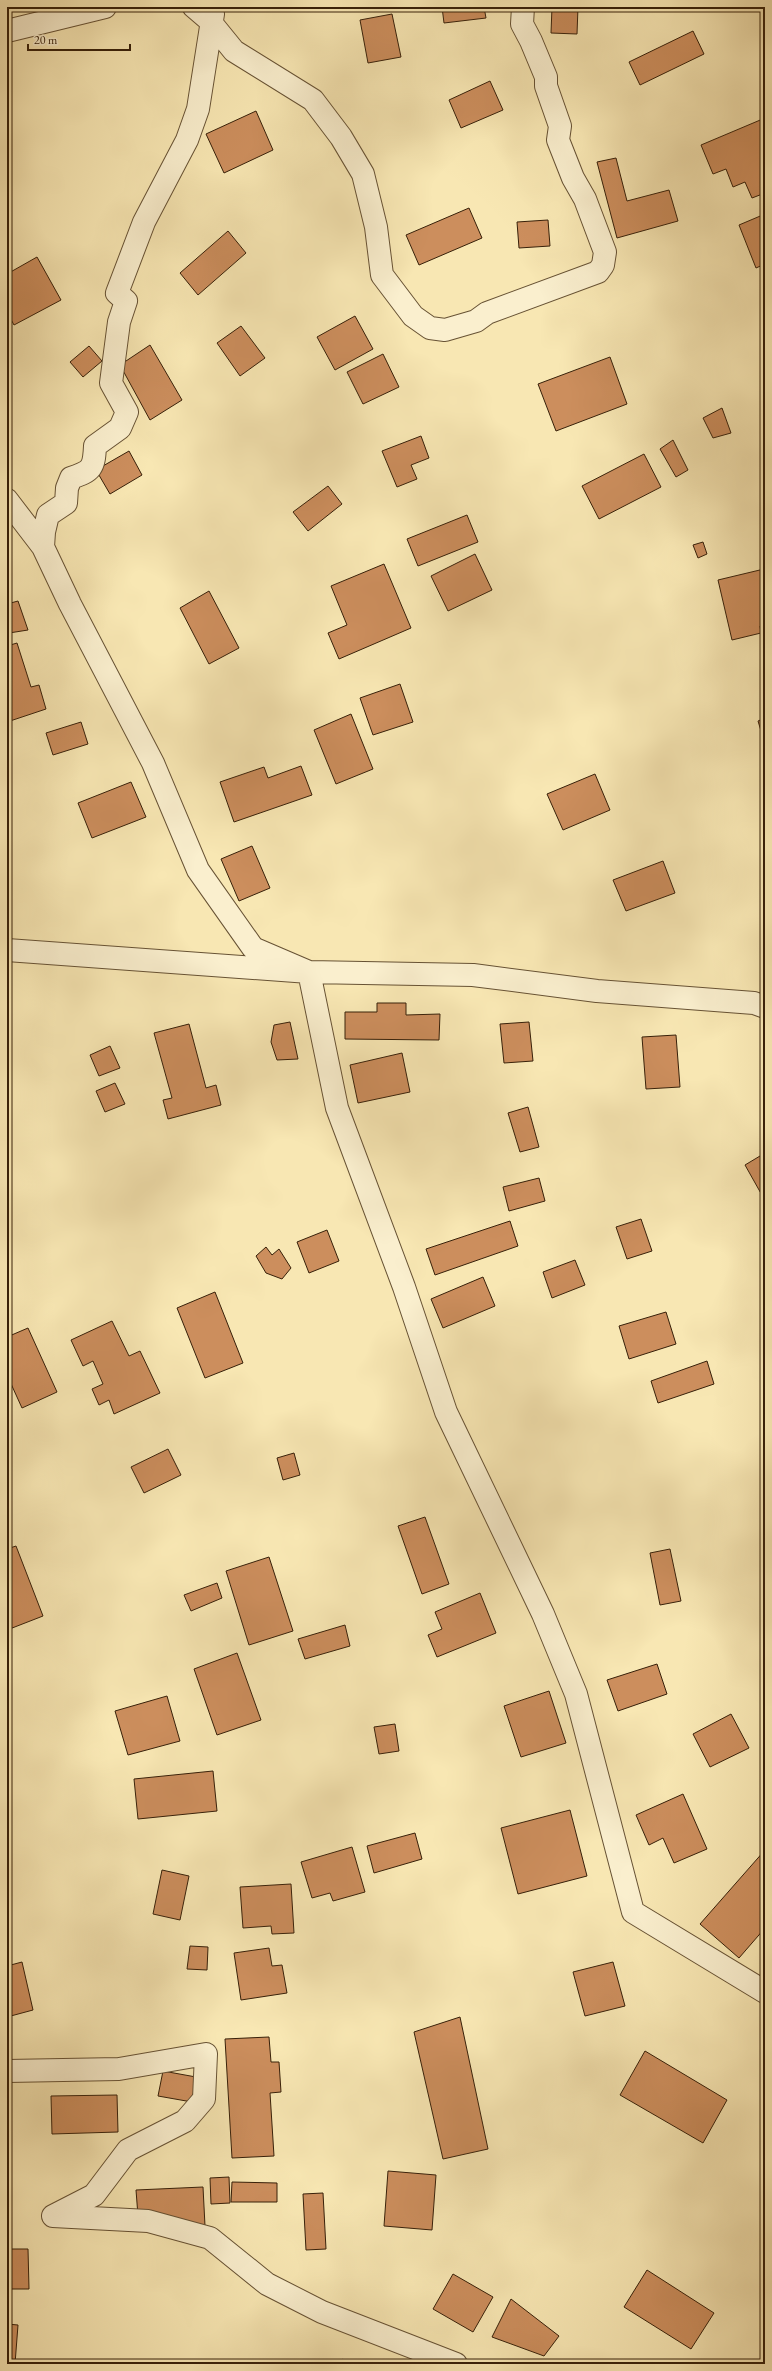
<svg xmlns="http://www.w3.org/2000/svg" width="772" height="2371" viewBox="0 0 772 2371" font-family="'EB Garamond',serif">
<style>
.building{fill:#cc8e5d;stroke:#372009}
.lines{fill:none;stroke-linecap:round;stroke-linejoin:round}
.minor-casing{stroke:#675234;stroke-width:24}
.minor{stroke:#faefce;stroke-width:22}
</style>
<rect width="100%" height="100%" fill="#f8e7b3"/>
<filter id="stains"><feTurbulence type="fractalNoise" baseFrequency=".005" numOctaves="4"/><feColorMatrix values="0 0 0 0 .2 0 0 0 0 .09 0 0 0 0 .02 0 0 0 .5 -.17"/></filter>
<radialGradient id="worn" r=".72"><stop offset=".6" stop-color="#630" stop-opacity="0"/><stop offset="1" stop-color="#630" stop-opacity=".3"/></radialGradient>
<path class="building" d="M442,7H484L486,18L444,23Z
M552,7H578L577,34L551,33Z
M392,14L401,57L368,63L360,20Z
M693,31L704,54L640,85L629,62Z
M490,81L503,110L461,128L449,100Z
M256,111L273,150L224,173L206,134Z
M765,118V193L752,198L745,182L733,187L726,169L713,174L701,145Z
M616,158L627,201L669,190L678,221L617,238L597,162Z
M469,208L482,238L419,265L406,235Z
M765,214V264L756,268L739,225Z
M548,220L550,246L519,248L517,222Z
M228,231L246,253L198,295L180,273Z
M37,257L61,300L14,325L7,312V274Z
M355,316L373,349L335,370L317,337Z
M241,326L265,358L240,376L217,343Z
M150,345L182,400L150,420L120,365Z
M89,346L102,361L83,377L70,362Z
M383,354L399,387L363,404L347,372Z
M610,357L627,404L556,431L538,384Z
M722,408L731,433L713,438L703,418Z
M421,436L429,458L411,465L417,479L397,487L382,451Z
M673,440L688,470L676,477L660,449Z
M129,451L142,475L110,494L96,470Z
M644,454L661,487L599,519L582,486Z
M328,486L342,504L308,531L293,512Z
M467,515L478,542L418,566L407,539Z
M703,542L707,554L698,558L693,545Z
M475,554L492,590L448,611L431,576Z
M384,564L411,628L339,659L328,633L347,625L331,586Z
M764,569L765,625L760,626L761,633L732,640L718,580Z
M209,591L239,648L209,664L180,608Z
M18,601L28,630L9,633L7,604Z
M17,643L31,687L39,685L46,709L7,722V646Z
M400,684L413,722L373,735L360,698Z
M351,714L373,769L336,784L314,730Z
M765,718V744L758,721Z
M81,722L88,744L53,755L46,733Z
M301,766L312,795L234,822L220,782L264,767L268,778Z
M595,774L610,810L563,830L547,794Z
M131,782L146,817L92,838L78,803Z
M252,846L270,888L239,901L221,859Z
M663,861L675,893L626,911L613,880Z
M377,1003H406V1015L440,1014L439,1040L345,1039V1012H377Z
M290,1022L298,1059L277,1060L271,1042L274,1025Z
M529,1022L533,1061L504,1063L500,1024Z
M189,1024L206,1088L216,1085L221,1105L168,1119L163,1100L172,1098L154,1033Z
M676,1035L680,1087L646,1089L642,1037Z
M110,1046L120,1068L99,1076L90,1055Z
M402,1053L410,1092L358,1103L350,1065Z
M115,1083L125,1104L105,1112L96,1091Z
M528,1107L539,1147L520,1152L508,1113Z
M765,1153V1196L763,1197L745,1165Z
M539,1178L545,1201L509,1211L503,1187Z
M641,1219L652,1251L627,1259L616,1227Z
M510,1221L518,1246L435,1275L426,1249Z
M327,1230L339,1261L309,1273L297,1242Z
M266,1247L272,1255L279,1249L291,1268L282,1279L266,1273L256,1256Z
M575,1260L585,1285L552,1298L543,1272Z
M483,1277L495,1306L443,1328L431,1299Z
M215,1292L243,1363L205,1378L177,1308Z
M666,1312L676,1344L629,1359L619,1326Z
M112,1321L129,1356L140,1351L160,1393L114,1414L109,1400L99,1405L92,1389L103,1384L93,1361L83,1366L71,1340Z
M28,1328L57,1392L22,1408L7,1375V1337Z
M707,1361L714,1384L658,1403L651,1381Z
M168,1449L181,1475L144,1493L131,1467Z
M294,1453L300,1475L283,1480L277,1458Z
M425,1517L449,1584L422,1594L398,1526Z
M16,1546L43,1616L7,1630V1549Z
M670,1549L681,1601L660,1605L650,1553Z
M269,1557L293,1631L249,1645L226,1571Z
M217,1583L222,1598L191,1611L184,1595Z
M480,1593L496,1633L437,1657L428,1635L442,1629L435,1612Z
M345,1625L350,1646L305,1659L298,1639Z
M237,1653L261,1720L217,1735L194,1669Z
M657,1664L667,1694L618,1711L607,1680Z
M549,1691L566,1743L521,1757L504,1706Z
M167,1696L180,1741L128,1755L115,1711Z
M731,1714L749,1748L710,1767L693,1734Z
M395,1724L399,1751L379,1754L374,1727Z
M213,1771L217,1811L138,1819L134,1779Z
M683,1794L707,1849L674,1863L663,1838L649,1845L636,1815Z
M570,1810L587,1876L518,1894L501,1828Z
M415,1833L422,1859L374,1873L367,1846Z
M352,1847L365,1892L333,1901L330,1893L312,1898L301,1862Z
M765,1850V1928L739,1958L700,1924Z
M162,1870L189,1876L180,1920L153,1914Z
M291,1884L294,1933L272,1934L271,1926L243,1928L240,1887Z
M190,1946L208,1947L207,1970L187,1969Z
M269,1948L272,1966L282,1965L287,1993L241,2000L234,1953Z
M22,1962L33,2010L7,2017V1966Z
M613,1962L625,2006L585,2016L573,1972Z
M460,2017L488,2149L443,2159L414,2032Z
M269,2037L271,2062H279L281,2092L270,2093L274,2156L232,2158L225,2039Z
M645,2051L727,2100L703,2143L620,2095Z
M163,2071L196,2077L192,2102L158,2096Z
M117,2095L118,2132L52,2134L51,2096Z
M388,2171L436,2175L432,2230L384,2226Z
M229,2177L230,2203L211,2204L210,2178Z
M232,2182L277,2183V2202H231Z
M203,2187L205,2226L139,2229L136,2190Z
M323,2193L326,2249L306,2250L303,2194Z
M10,2249H28L29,2289H11Z
M647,2270L714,2313L691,2349L624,2307Z
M453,2274L493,2297L473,2332L433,2309Z
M511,2299L559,2336L544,2356L492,2337Z
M7,2324L18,2325L15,2364H7Z
M342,2359L348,2364H338Z"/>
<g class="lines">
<g class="minor-casing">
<path id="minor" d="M194,7L208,19L234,51L313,100L341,137L363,174L376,227L382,275L413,316L430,328L445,330L476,321L487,313L598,272L603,265L605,252L585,199L573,178L558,140L560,126L546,86V77L531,41L522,24L523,7
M7,31L105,7
M7,500L43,547L70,604L153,763L198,870L253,948L309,972L337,1108L404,1287L446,1412L543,1614L576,1694L633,1912L765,1992
M43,547L44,532L48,515L66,503L67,488L71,478C92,471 94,468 95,446L120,428L127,412L111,383L119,322L126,301L117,293L144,222L187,140L198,109L213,14
M7,950L309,972L473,975L597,991L754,1003L765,1007
M7,2071L119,2069L206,2054L204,2099L185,2121L128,2150L94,2195L53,2216L148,2221L210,2238L267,2284L322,2312L456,2364"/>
</g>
<use href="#minor" class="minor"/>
</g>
<rect width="772" height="2371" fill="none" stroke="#f8e7b3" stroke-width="24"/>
<rect x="8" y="8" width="756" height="2355" fill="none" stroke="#372009" stroke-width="2"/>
<rect x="12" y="12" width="748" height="2347" fill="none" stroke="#372009"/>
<path d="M28 44v6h102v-6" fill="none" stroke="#372009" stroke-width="2"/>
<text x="34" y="44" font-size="12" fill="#372009" stroke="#faefce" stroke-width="3" paint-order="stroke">20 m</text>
<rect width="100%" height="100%" filter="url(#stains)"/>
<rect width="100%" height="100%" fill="url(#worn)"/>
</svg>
